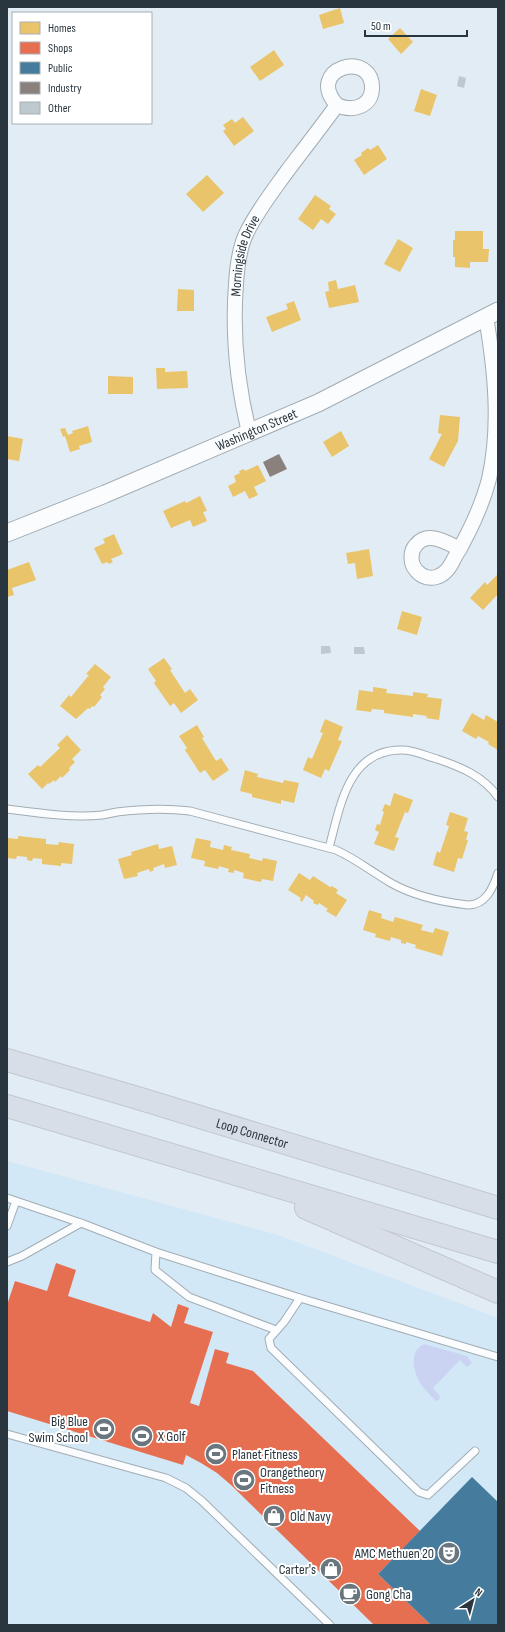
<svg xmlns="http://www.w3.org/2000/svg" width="505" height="1632" viewBox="0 0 505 1632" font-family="'Sofia Sans Condensed',sans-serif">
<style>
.built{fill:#d2e8f7}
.green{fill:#cad4f2}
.homes{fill:#e9c46a}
.shops{fill:#e76f51}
.public{fill:#457b9d}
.industry{fill:#8a817c}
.building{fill:#bdc8cf}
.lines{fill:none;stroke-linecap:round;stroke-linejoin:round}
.service-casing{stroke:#a2acb3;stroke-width:9}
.minor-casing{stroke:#a2acb3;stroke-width:16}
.tertiary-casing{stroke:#a2acb3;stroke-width:19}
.motorway-casing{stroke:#c2c8cd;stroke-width:24}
.service{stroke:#fbfcfd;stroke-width:7}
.minor{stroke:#fbfcfd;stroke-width:14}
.tertiary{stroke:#fbfcfd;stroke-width:17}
.motorway{stroke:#d7dee7;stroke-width:22}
.labels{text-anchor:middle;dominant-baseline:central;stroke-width:4;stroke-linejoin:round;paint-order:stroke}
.street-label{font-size:14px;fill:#2a363f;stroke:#fff}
.poi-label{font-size:14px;fill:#2a363f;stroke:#fff;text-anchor:start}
</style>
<rect width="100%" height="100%" fill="#e2ecf4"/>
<path class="built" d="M7,1161L278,1235L498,1318V1625H7Z"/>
<path class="green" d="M424,1344L467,1356L472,1363L467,1367L460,1360L433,1388L440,1396L439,1400L436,1401C432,1397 427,1392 423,1387C414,1375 407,1352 424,1344Z"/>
<path class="homes" d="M340,8L344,23L323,29L319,15Z
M400,28L413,42L401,54L388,39Z
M274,50L284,65L260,81L250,67Z
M421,89L437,95L430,116L414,111Z
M243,117L254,131L234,146L223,131L226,129L223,125L232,119L235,123Z
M378,145L387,159L364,175L354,160L362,155L361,153L368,148L370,150Z
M207,175L224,193L203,212L186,194Z
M315,195L331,206L329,209L336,214L328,224L321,219L313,230L298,219Z
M455,231H483V249H489L488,262H470V268L455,267V257H453V240H455Z
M398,239L413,248L400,272L384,264Z
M336,280L338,289L355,285L359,302L329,308L325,292L329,291L328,282Z
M178,289L194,290V311H177Z
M294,301L301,320L272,332L266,317L288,309L286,304Z
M156,368H165V372L187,371L188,388L157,389Z
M108,376L133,377V394H108Z
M440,415L460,417L458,441L444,467L429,459L442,434L438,433Z
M88,426L92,442L79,446L80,449L70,452L65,436L63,437L60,429L65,428L68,435L73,433L72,431Z
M341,431L349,446L332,457L323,442Z
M7,436L23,439L19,461L7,459Z
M258,465L266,481L254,487L258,495L249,499L245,491L233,497L228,486L236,482L234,476L240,473L239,471L244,469L245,471Z
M200,496L207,511L203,512L207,521L193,527L190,520L171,528L163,511L185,501L186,503Z
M114,534L123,554L111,559L113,562L109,564L107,562L102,564L94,548L105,543L103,539Z
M369,549L373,576L357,579L355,563L348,564L346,553Z
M29,562L36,580L12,588L14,595L7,597V570Z
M498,574V596L497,595L483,610L470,598L485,582L487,585Z
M402,611L422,617L417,635L397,629Z
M164,658L172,669L170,670L185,693L190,689L198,700L181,713L174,703L170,706L154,683L156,681L148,669Z
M95,664L111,677L103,687L105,689L100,695L102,697L94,707L92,706L90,709L88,708L76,719L60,706L69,695L71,697L89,675L86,674Z
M373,687L387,689L386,693L413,696V692L428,694L427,697L442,699L439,720L426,718L427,716L413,714V717L384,713V710L372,709L371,712L356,710L359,690L373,692Z
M472,713L484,720L486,715L498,722V750L488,744L489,742L478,736L476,739L462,731Z
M325,719L343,727L338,740L342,741L329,771L325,769L321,778L303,770L308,757L312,759L323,733L320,732Z
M197,725L204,737L202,738L216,761L221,758L229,770L213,781L205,770L200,773L185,750L187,748L179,736Z
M67,735L81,750L72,759L75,762L69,768L70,770L62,778L61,776L55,782L54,780L49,784L48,783L42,789L28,774L38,765L40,767L60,748L57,745Z
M245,770L258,774L257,777L283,783L284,780L299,783L294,803L281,800V804L252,797V794L240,791Z
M394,793L413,800L408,813L405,812L395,837L399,838L394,851L374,844L379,832L375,830L377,824L380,825L384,812L382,811L385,804L390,806Z
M450,812L468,818L464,831L468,832L466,840H468L462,859L458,858L454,872L433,865L437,851L440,853L449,826L446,825Z
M18,836L46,839V844L58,845L59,842L74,844L72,864L61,863V866L42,864V859L33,858L32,861L27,860V857L17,856L16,859L7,858V838L18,839Z
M196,838L211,841L210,847L223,850L224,845L232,847L231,850L250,854L249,858L262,861L263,858L277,861L273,881L262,879L261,882L243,878L244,873L234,870V873L228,872L229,869L219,866L218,869L204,866L205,861L191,858Z
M158,844L159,849L172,846L177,865L165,868L164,864L153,868L154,870L150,872L149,869L137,873L138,876L124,879L118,859L132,855L131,852Z
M299,873L310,880L313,876L330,887L332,886L338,890L336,893L347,900L336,917L326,911L328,909L319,903L318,905L313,903L314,901L306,895L302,902L300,900L301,898L288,890Z
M369,910L382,914L381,918L393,922L395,917L423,925L421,930L433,933L435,928L449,932L442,956L415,948L416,945L406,942V944L401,943V940L391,937L390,941L375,937L376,934L363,930Z"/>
<path class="shops" d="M56,1263L76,1270L68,1296L150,1322L153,1313L171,1327L178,1304L189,1308L184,1323L213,1332L190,1403L199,1406L215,1349L229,1353L226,1363L253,1371L420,1531L378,1574L431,1625H374L231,1485L217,1473L201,1463L186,1455L183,1465L7,1411V1305L15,1281L47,1291Z"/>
<path class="public" d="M472,1477L498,1502V1625H431L378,1574Z"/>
<path class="industry" d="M279,454L287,469L270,477L263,462Z"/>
<path class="building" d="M459,76L466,78L464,88L457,86Z
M321,646H330L331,653L321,654Z
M354,647H364L365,654H354Z"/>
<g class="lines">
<g class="service-casing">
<path id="service" d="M7,809C38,813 71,818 102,815C107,814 112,813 117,812C141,809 166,808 190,811L336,850C356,859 372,872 391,883C414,896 442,902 468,905C486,905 493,888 498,873
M329,848C340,807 348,749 402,750C414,750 426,756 437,759C461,767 483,776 498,797
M7,1198L81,1223L156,1252L300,1298L498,1357
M7,1226L16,1201
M156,1252L155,1270L189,1297L276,1330
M7,1262L22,1256L81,1223
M300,1298L284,1322L269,1339L271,1348L419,1492L428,1495L475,1451
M7,1434L166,1478L186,1488L202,1501L330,1625"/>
</g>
<g class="minor-casing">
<g id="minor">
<path id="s1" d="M249,432C237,383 232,335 236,284C237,268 239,249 246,234C257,211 273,191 288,170C304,149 321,127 337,105C352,112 371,107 372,89C373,48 304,69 337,105"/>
<path d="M460,549C447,543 428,530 416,545C412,549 411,556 412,562C413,568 419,575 426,577C432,579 440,577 445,572C450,568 452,562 455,557C469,533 482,506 489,479C501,426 495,370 486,317"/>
</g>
</g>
<g class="tertiary-casing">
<g id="tertiary">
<path id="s2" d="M7,533L105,494L318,403L498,311"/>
</g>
</g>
<g class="motorway-casing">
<g id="motorway">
<path id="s3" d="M7,1060L131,1096L498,1208"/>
<path d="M7,1106L498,1252"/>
<path d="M306,1208L498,1292"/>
</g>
</g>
<use href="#service" class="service"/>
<use href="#minor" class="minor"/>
<use href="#tertiary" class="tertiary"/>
<use href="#motorway" class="motorway"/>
</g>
<defs>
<g id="stadium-disc" transform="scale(1.15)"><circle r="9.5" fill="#6a767e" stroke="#fff"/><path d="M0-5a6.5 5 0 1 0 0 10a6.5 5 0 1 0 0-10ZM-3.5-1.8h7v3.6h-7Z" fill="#fff"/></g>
<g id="shop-disc" transform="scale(1.15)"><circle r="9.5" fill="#6a767e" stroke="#fff"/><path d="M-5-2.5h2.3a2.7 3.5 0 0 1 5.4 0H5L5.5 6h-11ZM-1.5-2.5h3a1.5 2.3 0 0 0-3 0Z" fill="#fff"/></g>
<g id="theatre-disc" transform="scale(1.15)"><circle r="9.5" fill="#6a767e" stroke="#fff"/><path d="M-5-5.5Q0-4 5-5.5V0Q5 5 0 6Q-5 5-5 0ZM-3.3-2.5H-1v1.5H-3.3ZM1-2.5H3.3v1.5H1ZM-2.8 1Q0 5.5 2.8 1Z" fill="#fff"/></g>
<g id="cafe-disc" transform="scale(1.15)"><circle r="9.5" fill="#6a767e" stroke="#fff"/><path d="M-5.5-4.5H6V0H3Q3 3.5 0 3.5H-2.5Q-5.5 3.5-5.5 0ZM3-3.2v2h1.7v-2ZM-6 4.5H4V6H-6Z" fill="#fff"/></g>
</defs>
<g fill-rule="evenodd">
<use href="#stadium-disc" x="104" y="1429"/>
<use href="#stadium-disc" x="142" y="1436"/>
<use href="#stadium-disc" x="216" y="1454"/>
<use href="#stadium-disc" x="244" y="1480"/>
<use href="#shop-disc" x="274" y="1516"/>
<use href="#theatre-disc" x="449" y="1553"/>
<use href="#shop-disc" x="331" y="1569"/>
<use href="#cafe-disc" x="350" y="1594"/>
</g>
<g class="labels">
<g class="street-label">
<text stroke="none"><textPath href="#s1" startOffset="179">Morningside Drive</textPath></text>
<text stroke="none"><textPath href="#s2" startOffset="270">Washington Street</textPath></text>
<text stroke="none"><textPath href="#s3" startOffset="256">Loop Connector</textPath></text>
</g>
<g class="poi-label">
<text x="88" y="1421" text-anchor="end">Big Blue<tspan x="88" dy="16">Swim School</tspan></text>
<text x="158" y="1436">X Golf</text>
<text x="232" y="1454">Planet Fitness</text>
<text x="260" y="1472">Orangetheory<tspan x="260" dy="16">Fitness</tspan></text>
<text x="290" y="1516">Old Navy</text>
<text x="434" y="1553" text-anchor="end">AMC Methuen 20</text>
<text x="316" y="1569" text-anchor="end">Carter's</text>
<text x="366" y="1594">Gong Cha</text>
</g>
</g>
<rect width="505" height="1632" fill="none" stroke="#2a363f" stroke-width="16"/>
<rect x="12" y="12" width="140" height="112" fill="#ffffff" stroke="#aaafb2"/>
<rect x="20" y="22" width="20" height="12" fill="#e9c46a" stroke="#aaafb2"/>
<text x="48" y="32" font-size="12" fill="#2a363f">Homes</text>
<rect x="20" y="42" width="20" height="12" fill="#e76f51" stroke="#aaafb2"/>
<text x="48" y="52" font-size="12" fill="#2a363f">Shops</text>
<rect x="20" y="62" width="20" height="12" fill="#457b9d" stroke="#aaafb2"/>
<text x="48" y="72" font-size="12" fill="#2a363f">Public</text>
<rect x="20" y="82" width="20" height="12" fill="#8a817c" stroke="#aaafb2"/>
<text x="48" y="92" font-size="12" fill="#2a363f">Industry</text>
<rect x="20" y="102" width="20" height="12" fill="#bdc8cf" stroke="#aaafb2"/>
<text x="48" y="112" font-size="12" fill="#2a363f">Other</text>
<g transform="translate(473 1600) rotate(36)" stroke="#ffffff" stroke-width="3" paint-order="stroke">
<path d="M0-3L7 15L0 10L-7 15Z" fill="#2a363f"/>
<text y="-6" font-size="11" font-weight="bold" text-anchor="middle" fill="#2a363f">N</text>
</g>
<path d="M365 30v6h102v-6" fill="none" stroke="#2a363f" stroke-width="2"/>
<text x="371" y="30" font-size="12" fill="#2a363f" stroke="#ffffff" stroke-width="3" paint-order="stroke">50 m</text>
</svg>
